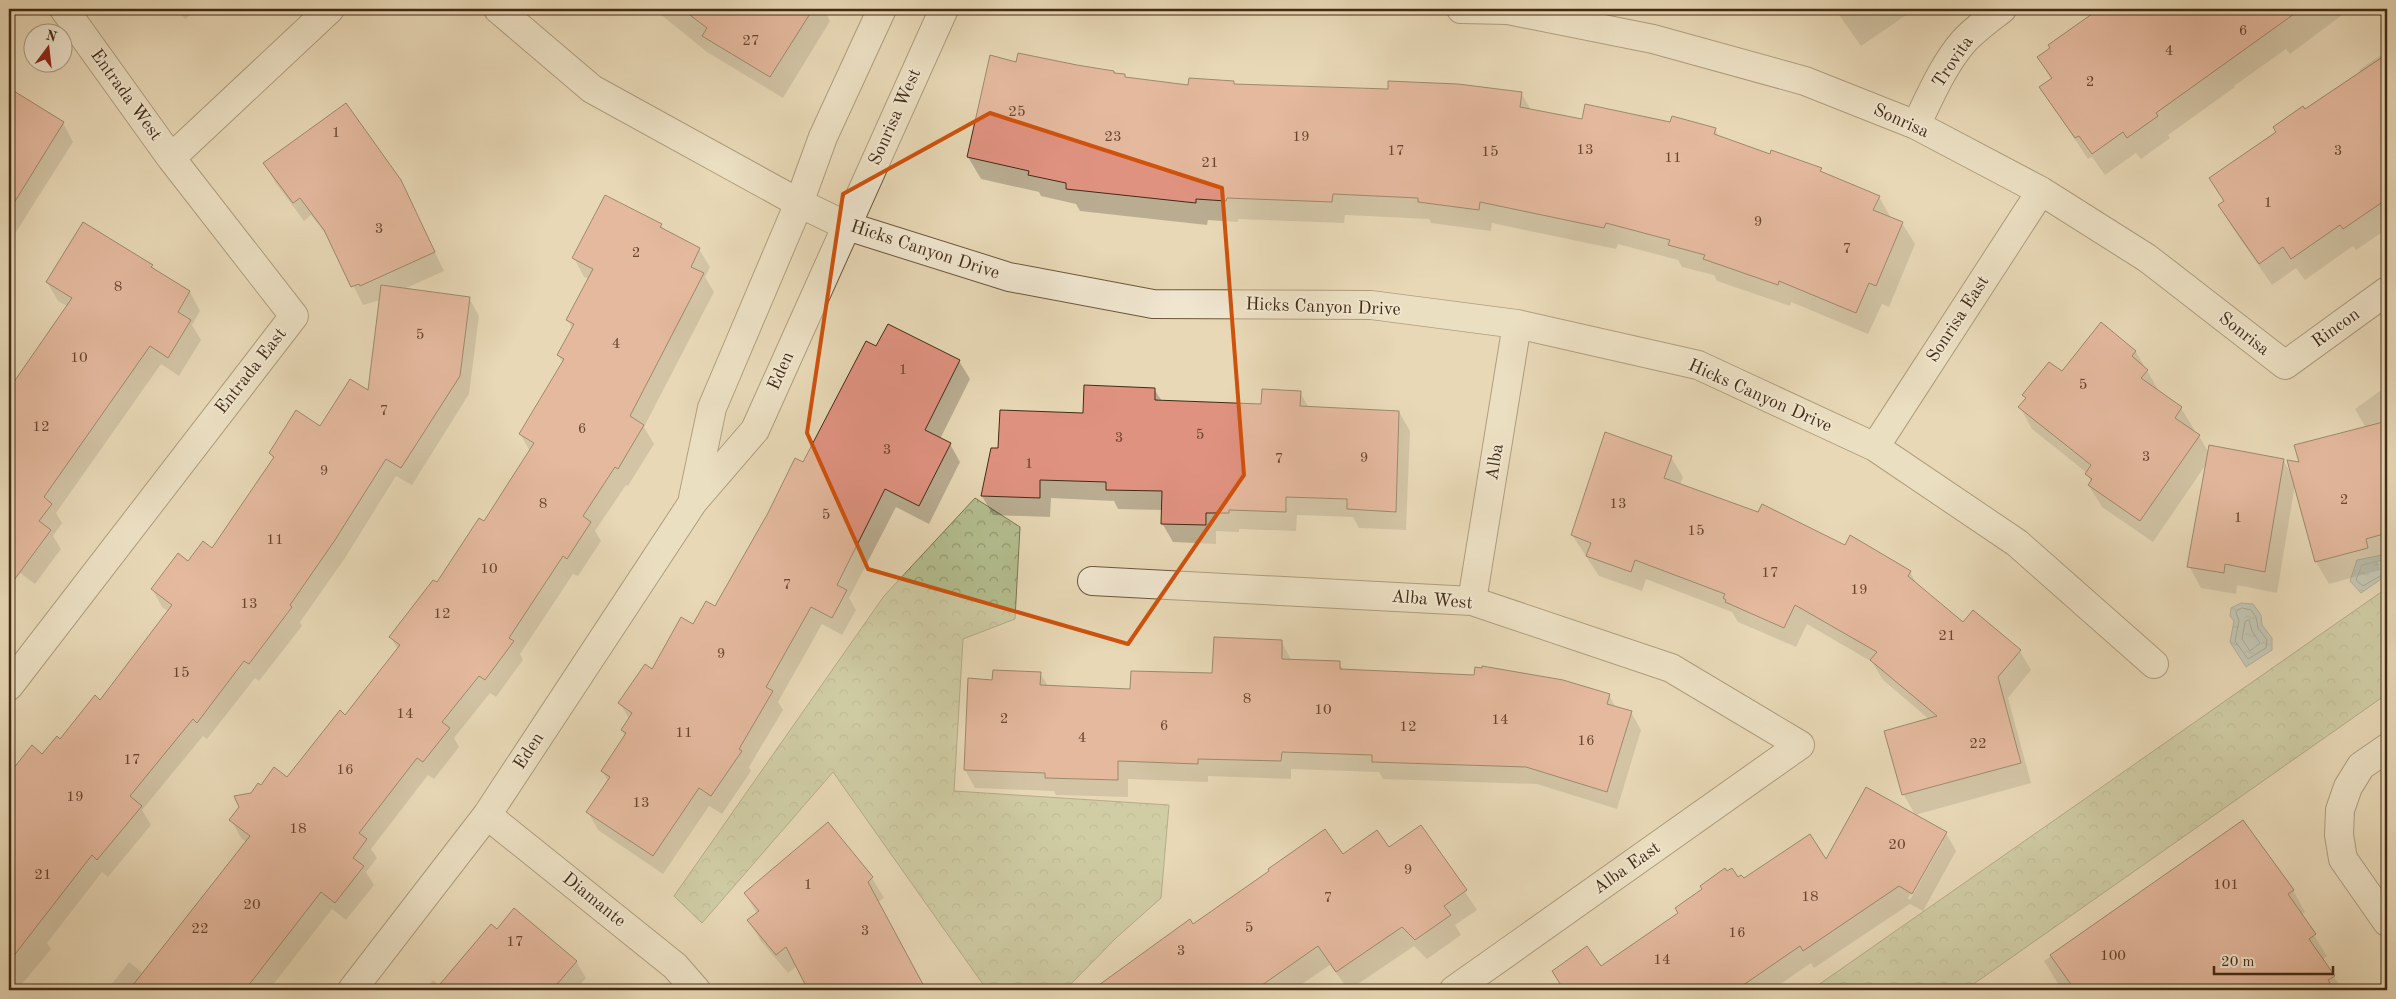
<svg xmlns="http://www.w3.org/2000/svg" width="2396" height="999" viewBox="0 0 2396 999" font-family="'Old Standard TT',serif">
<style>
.park{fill:url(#park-crowns);stroke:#7b7552}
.water{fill:url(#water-ripples);stroke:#787f77}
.shadow{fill:#0003;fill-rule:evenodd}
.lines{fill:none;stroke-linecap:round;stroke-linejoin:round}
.shore{stroke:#6f7166;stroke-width:1}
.building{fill:#df9280;stroke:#422b13}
.minor-casing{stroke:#6c563c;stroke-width:30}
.minor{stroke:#f0e6d0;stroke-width:28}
.marked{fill:none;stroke:#cf520d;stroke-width:4;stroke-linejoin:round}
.labels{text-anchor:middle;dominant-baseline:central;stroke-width:4;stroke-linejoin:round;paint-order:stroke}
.number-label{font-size:15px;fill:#69452e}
.street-label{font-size:18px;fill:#422b13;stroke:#f0e6d0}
</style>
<defs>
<pattern id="park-crowns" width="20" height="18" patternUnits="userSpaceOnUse" patternTransform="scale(1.25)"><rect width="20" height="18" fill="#b4bf90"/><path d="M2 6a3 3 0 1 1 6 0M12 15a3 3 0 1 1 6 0" fill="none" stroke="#949b74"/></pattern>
<pattern id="water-ripples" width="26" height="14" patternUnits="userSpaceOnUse" patternTransform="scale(1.25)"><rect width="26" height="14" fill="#9cb7b9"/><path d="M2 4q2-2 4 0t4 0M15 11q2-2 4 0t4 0" fill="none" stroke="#819595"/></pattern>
</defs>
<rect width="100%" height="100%" fill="#e8d8b6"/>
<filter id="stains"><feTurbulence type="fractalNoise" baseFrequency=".004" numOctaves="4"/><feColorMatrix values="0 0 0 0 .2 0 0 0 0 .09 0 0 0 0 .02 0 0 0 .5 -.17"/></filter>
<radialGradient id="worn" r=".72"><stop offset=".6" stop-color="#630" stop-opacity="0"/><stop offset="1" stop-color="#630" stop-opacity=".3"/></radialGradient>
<path class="park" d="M975,498L1020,527L1015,619L963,639L954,791L1169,805L1161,898L1116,938L1065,990H987L833,772L702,923L674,896L884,596Z
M2387,588V694L1965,990H1811Z"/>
<path class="water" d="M2387,554V575L2361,593L2350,581L2357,560Z
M2241,603L2253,604L2261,615L2262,625L2272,638V650L2246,667L2230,642L2234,621L2230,616L2231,608Z"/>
<path class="shadow" d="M177,9H199L185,19Z
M654,9H824L830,21L783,98L707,52Z
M1835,9H1915L1861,46Z
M2105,9H2350L2290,54L2286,49L2234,86L2235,87L2168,135L2170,138L2141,159L2136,153L2105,175L2092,157L2088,159L2040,87L2051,80L2039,58L2051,48L2050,46Z
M2387,51V229L2356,250L2353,246L2305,280L2296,268L2272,285L2232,227L2220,206L2225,203L2210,179L2361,73L2359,70Z
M1017,63L1114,72L1124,75L1126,78L1190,86L1233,82L1235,86L1521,93L1531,110L1583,121L1671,124L1715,129L1719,137L1771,156L1821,169L1823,174L1879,197L1891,218L1902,223L1915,244L1889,307L1882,304L1868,334L1791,302L1790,306L1717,281L1714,275L1682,267L1678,260L1618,244L1616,249L1492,223L1491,231L1431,223L1429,219L1345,215L1344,223L1238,219V222L1208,220L1207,225L1080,211L1076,204L1041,196L1039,192L981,179L968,157Z
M9,90L63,123L73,142L9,243Z
M265,164L400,180L444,271L404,289L469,298L479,316L469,394L412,485L396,476L345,558L300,622L302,626L259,681L255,678L207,739L203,736L142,810L151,825L108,877L102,872L47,943L51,949L17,990H9V816L19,803L9,790V776L33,747L42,756L101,702L169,612L162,607L152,589L188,563L212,550L274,460L270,453L321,427L369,392L380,300L363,305L331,241L311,215L304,221L275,182Z
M661,225L665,231L699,249L710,267L705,277L714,292L644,427L654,444L628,486L626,485L595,531L601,541L578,576L573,574L520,654L523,660L496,697L490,693L454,738L459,747L434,779L428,775L371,849L377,858L366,872L374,885L346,920L332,909L269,990H107L129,962L144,974L246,842L241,838L231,820L251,794L261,786L288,779L345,716L398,650L391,637L437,584L485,523L530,451L520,434L563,363L558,355L572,329L568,320L589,279L584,277L574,258Z
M152,266L154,271L190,292L200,311L192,325L201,340L179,376L161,364L56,513L62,523L53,536L61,549L35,584L19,572L9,586V390L67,306L58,301L47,282Z
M2102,324L2136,352L2160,393L2181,408L2194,429L2192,431L2199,436L2209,453L2283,460L2292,475L2301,463L2366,428L2355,409L2387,386V558L2378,561L2380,570L2329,584L2316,562L2295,484L2277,593L2237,585L2236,594L2201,588L2189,566L2207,463L2153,542L2102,507L2089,486L2091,483L2087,473L2032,429L2020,407L2026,400L2024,395L2062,373Z
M877,348L959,361L970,379L940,439L950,444L960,462L929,524L896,507L849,598L856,610L842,635L822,624L778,702L783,710L749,767L751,771L722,814L709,806L663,874L598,830L588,812L608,781L602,771L625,736L622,730L629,719L620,703L694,626L715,608Z
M1154,389L1162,401L1263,405L1300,392L1309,408L1399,412L1410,431L1406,530L1359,528L1353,517L1297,515L1296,531L1239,529V532L1216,531V544L1173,542L1162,523L1163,510L1118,509L1114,501L1051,498L1050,517L993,515L982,496L999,449L1084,414Z
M1671,457L1683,477L1680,485L1910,572L1918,586L1963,624L2020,651L2031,670L2008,698L2031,783L1915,815L1904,795L1886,732L1930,720L1883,680L1872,662L1807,624L1796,647L1738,622L1732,612L1646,579L1642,591L1599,576L1572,535Z
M1281,641L1292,661L1339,663L1344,671L1609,695L1616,708L1631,712L1641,730L1617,809L1537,784L1383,779L1379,772L1291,769V779L1208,776V782L1128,779V797L1056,795L1054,791L975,788L965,770L993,681L1040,673L1048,686L1131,690L1213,675Z
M2243,822L2293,890L2305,912L2301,915L2327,956L2322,960L2343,990H2062L2044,961Z
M828,824L872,878L884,898L878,902L925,990H810L797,966L788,973L760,940L749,921L757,914L745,893Z
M1421,826L1477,910L1455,925L1461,935L1427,959L1414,946L1349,990L1330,965L1293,990H1094L1189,921L1193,926L1342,856L1389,848Z
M1946,833L1956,851L1923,911L1910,904L1814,968L1811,963L1772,990H1554L1561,985L1601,968L1679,914L1738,879L1743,880ZM1940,841H1943L1910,900L1908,898Z
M497,931L576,961L586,978L576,990H424L433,980L440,986Z"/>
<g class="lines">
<path class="shore" d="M2387,559L2362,565L2356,580L2363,586L2387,572
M2242,608L2251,610L2256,617L2258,628L2267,640L2266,648L2248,659L2235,641L2239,621L2236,612Z
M2249,620L2252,631L2260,643L2250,651L2242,639L2245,622Z"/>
</g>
<path class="building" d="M682,9H813L770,77L702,36L707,28Z
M2099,9H2301L2156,113L2158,116L2127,138L2123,132L2092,154L2079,136L2075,138L2039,87L2052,78L2037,57L2050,48L2048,45Z
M1018,53L1077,65L1114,71V73L1125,74V77L1188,85L1189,78L1234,81V84L1388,89V81L1458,84L1522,92L1520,107L1582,119L1585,104L1670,122L1672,116L1716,128L1714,134L1770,154L1771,150L1822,168L1820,171L1880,196L1873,210L1903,222L1876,286L1869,283L1856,313L1779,281L1778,285L1703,259L1705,255L1668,245L1670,240L1606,223L1604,228L1480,202L1479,210L1418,202V198L1333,194L1332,202L1227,198L1226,201L1196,199V203L1066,189V183L1028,175L1029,171L967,157L990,55L1016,62Z
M2387,54V199L2343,229L2340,225L2291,259L2283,247L2259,264L2218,205L2224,201L2209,178L2276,132L2273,127L2303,106L2305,109Z
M9,88L64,122L9,211Z
M346,103L401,180L435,252L360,286L359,284L351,287L324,230L300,198L293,203L263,163Z
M605,195L662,224L660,227L700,248L691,267L704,273L630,416L644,425L618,469L615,467L583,516L591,522L567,559L563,556L509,638L514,641L485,680L479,676L442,722L450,728L423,762L417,758L359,833L367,839L353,858L364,866L335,903L321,892L245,990H129L250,836L229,820L239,807L234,796L251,793L258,783L261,785L274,767L287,777L340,710L345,715L400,645L389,637L433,580L437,582L479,518L484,521L534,443L519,434L564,359L557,355L574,324L566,320L593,269L572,258Z
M83,222L153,265L151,267L190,291L178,312L191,320L168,358L150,346L44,497L52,504L39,521L51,530L9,587V389L72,298L46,282Z
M381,285L470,297L460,376L401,468L386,459L335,540L290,605L292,607L249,664L244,661L197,723L193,719L130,796L142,806L97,860L92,855L9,962V774L32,745L42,754L57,736L60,739L95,695L100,700L172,605L151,589L178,553L188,561L203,541L212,548L274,457L269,453L296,410L320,426L350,379L368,390Z
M2101,322L2136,351L2132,356L2148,370L2141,378L2182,407L2175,418L2200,435L2140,521L2088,485L2092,479L2085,474L2091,465L2018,407L2026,398L2022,395L2049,362L2062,371Z
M888,324L960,360L925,430L951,443L919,506L885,489L837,585L847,590L832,618L811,607L766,687L773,691L739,749L742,751L711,796L699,788L653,856L586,812L610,777L601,771L626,733L621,730L632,713L618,703L645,664L652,669L681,617L693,624L706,601L715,606L768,513L795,458L803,462L866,341L876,346Z
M1084,385L1155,388V400L1261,404L1262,389L1301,391L1300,406L1399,411L1396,512L1347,509V499L1286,497V512L1229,510V513H1206V525L1161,524L1162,491L1106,490V482L1040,480V498L981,496L991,448H998L1000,410L1083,413Z
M2387,421V533L2366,539L2368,548L2315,562L2287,460L2299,462L2294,445Z
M1605,432L1672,456L1664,478L1758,512L1762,504L1845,545L1850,535L1911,571L1908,576L1963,622L1973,610L2021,650L1998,677L2021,763L1902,795L1884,731L1937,716L1870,660L1877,652L1795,605L1784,628L1725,602L1726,600L1723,598L1725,594L1635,560L1631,572L1586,556L1591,543L1571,535Z
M2209,445L2284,459L2265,572L2225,564L2224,573L2187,567Z
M1214,637L1282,640V659L1340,661V669L1474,675L1475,667L1482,668V666L1563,680L1610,694L1607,704L1632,711L1607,792L1526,767L1372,762V755L1282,752L1281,761L1198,759V764L1118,761V780L1045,778V773L964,770L968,678L992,680L993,670L1041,672L1040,685L1130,689L1131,671L1212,673Z
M1866,787L1947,832L1912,894L1899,886L1803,951L1800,946L1736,990H1564L1552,971L1587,946L1601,966L1678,913L1675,908L1702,889L1700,886L1725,868L1727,871L1732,868L1738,877L1741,875L1744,878L1810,834L1826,859Z
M2243,820L2294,890L2288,894L2316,934L2309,939L2335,976L2328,980L2334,990H2075L2050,955Z
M828,822L873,877L868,882L926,990H808L786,947L776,955L747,920L759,911L744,893Z
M1421,825L1467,890L1444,906L1451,915L1415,940L1402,927L1336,972L1318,946L1255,990H1092L1190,919L1193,924L1269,871L1268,869L1325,829L1343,854L1377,830L1389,847Z
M514,908L577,961L552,990H435L491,924L497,929Z"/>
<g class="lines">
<g class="minor-casing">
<path id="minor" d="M498,9L592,89L799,203L847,226L1009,277L1153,304L1371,305L1517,324L1698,365L1875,447L2017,543L2154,664
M1461,9L1508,10L1653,39L1805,81L1916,125L2041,191L2147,258L2285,365L2387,291
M1916,125C1930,97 1943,65 1964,41C1975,29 1989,19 2002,9
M171,158L330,9
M1875,447L2041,191
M693,498L712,408L799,203L823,137L882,9
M1092,581L1472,601L1671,668L1800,745L1454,990
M1472,601L1517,324
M9,686L294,316L171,158L64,9
M2387,748L2361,766L2348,787L2340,810L2339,835L2343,859L2387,922
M487,815L675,966L696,990
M352,990L487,815L693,502L755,430L944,9"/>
</g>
<use href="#minor" class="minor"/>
</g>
<path d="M0 0H2396V999H0ZM990,113L1222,188L1244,475L1128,644L868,569L807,433L843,194Z" fill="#e8d8b6" fill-opacity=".55" fill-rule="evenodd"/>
<path class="marked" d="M990,113L1222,188L1244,475L1128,644L868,569L807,433L843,194Z"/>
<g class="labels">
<g class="number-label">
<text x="2243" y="31">6</text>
<text x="751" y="41">27</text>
<text x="2169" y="51">4</text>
<text x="2090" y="82">2</text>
<text x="1017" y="112">25</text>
<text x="336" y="133">1</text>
<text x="1113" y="137">23</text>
<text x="1301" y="137">19</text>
<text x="1585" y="150">13</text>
<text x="1396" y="151">17</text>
<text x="2338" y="151">3</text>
<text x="1490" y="152">15</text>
<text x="1673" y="158">11</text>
<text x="1210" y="163">21</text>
<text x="2268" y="203">1</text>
<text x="1758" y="222">9</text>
<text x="379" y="229">3</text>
<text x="1847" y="249">7</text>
<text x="636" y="253">2</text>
<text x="118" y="287">8</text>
<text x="420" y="335">5</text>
<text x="616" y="344">4</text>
<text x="79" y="358">10</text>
<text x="903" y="370">1</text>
<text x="2083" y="385">5</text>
<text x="384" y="411">7</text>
<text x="41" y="427">12</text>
<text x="582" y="429">6</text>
<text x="1200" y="435">5</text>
<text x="1119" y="438">3</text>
<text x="887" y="450">3</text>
<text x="2146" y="457">3</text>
<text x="1364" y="458">9</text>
<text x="1279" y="459">7</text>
<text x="1029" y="464">1</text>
<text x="324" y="471">9</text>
<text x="2344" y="500">2</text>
<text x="543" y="504">8</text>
<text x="1618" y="504">13</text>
<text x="826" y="515">5</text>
<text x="2238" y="518">1</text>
<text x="1696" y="531">15</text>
<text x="275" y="540">11</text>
<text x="489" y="569">10</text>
<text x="1770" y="573">17</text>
<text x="787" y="585">7</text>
<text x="1859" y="590">19</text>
<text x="249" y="604">13</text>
<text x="442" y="614">12</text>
<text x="1947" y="636">21</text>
<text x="721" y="654">9</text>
<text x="181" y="673">15</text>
<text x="1247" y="699">8</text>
<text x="1323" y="710">10</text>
<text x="405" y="714">14</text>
<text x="1004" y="719">2</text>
<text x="1500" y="720">14</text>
<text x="1164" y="726">6</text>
<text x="1408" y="727">12</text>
<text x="684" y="733">11</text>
<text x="1082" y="738">4</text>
<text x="1586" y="741">16</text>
<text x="1978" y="744">22</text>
<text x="132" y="760">17</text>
<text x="345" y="770">16</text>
<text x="75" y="797">19</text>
<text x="641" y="803">13</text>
<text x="298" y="829">18</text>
<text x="1897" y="845">20</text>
<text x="1408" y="870">9</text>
<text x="43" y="875">21</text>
<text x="808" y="885">1</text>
<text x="2226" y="885">101</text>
<text x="1810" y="897">18</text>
<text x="1328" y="898">7</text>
<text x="252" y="905">20</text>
<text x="1249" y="928">5</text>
<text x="200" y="929">22</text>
<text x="865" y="931">3</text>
<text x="1737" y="933">16</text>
<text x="515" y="942">17</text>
<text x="1181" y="951">3</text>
<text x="2113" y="956">100</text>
<text x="1662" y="960">14</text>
</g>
<g class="street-label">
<text transform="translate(1953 62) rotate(-56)">Trovita</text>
<text transform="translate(126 95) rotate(54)">Entrada West</text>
<text transform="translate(895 117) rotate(-66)">Sonrisa West</text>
<text transform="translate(1901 121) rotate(24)">Sonrisa</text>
<text transform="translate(925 250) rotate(18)">Hicks Canyon Drive</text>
<text transform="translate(1323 307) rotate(2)">Hicks Canyon Drive</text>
<text transform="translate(1958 319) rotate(-57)">Sonrisa East</text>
<text transform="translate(2336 328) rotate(-36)">Rincon</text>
<text transform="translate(2244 334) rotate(38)">Sonrisa</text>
<text transform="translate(251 371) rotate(-52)">Entrada East</text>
<text transform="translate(781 371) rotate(-66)">Eden</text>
<text transform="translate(1760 396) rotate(24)">Hicks Canyon Drive</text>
<text transform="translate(1495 462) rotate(-81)">Alba</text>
<text transform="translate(1432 600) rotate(5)">Alba West</text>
<text transform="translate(529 751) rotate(-57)">Eden</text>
<text transform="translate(1627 868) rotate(-35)">Alba East</text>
<text transform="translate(594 900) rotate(39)">Diamante</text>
</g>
</g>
<rect width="2396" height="999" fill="none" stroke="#e8d8b6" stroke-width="30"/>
<rect x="10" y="10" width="2376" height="979" fill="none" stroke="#422b13" stroke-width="2.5"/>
<rect x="15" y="15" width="2366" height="969" fill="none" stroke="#422b13"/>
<g transform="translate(48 48) rotate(15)"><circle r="24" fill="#f0e6d0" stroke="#aa9b84"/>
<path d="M0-4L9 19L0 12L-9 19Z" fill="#8f2418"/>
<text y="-8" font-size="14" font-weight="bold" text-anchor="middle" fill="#422b13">N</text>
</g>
<path d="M2214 966v8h119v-8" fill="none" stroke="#422b13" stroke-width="2.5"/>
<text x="2221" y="966" font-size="15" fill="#422b13" stroke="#f0e6d0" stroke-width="4" paint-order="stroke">20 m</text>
<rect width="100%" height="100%" filter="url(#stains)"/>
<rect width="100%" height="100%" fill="url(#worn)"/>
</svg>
